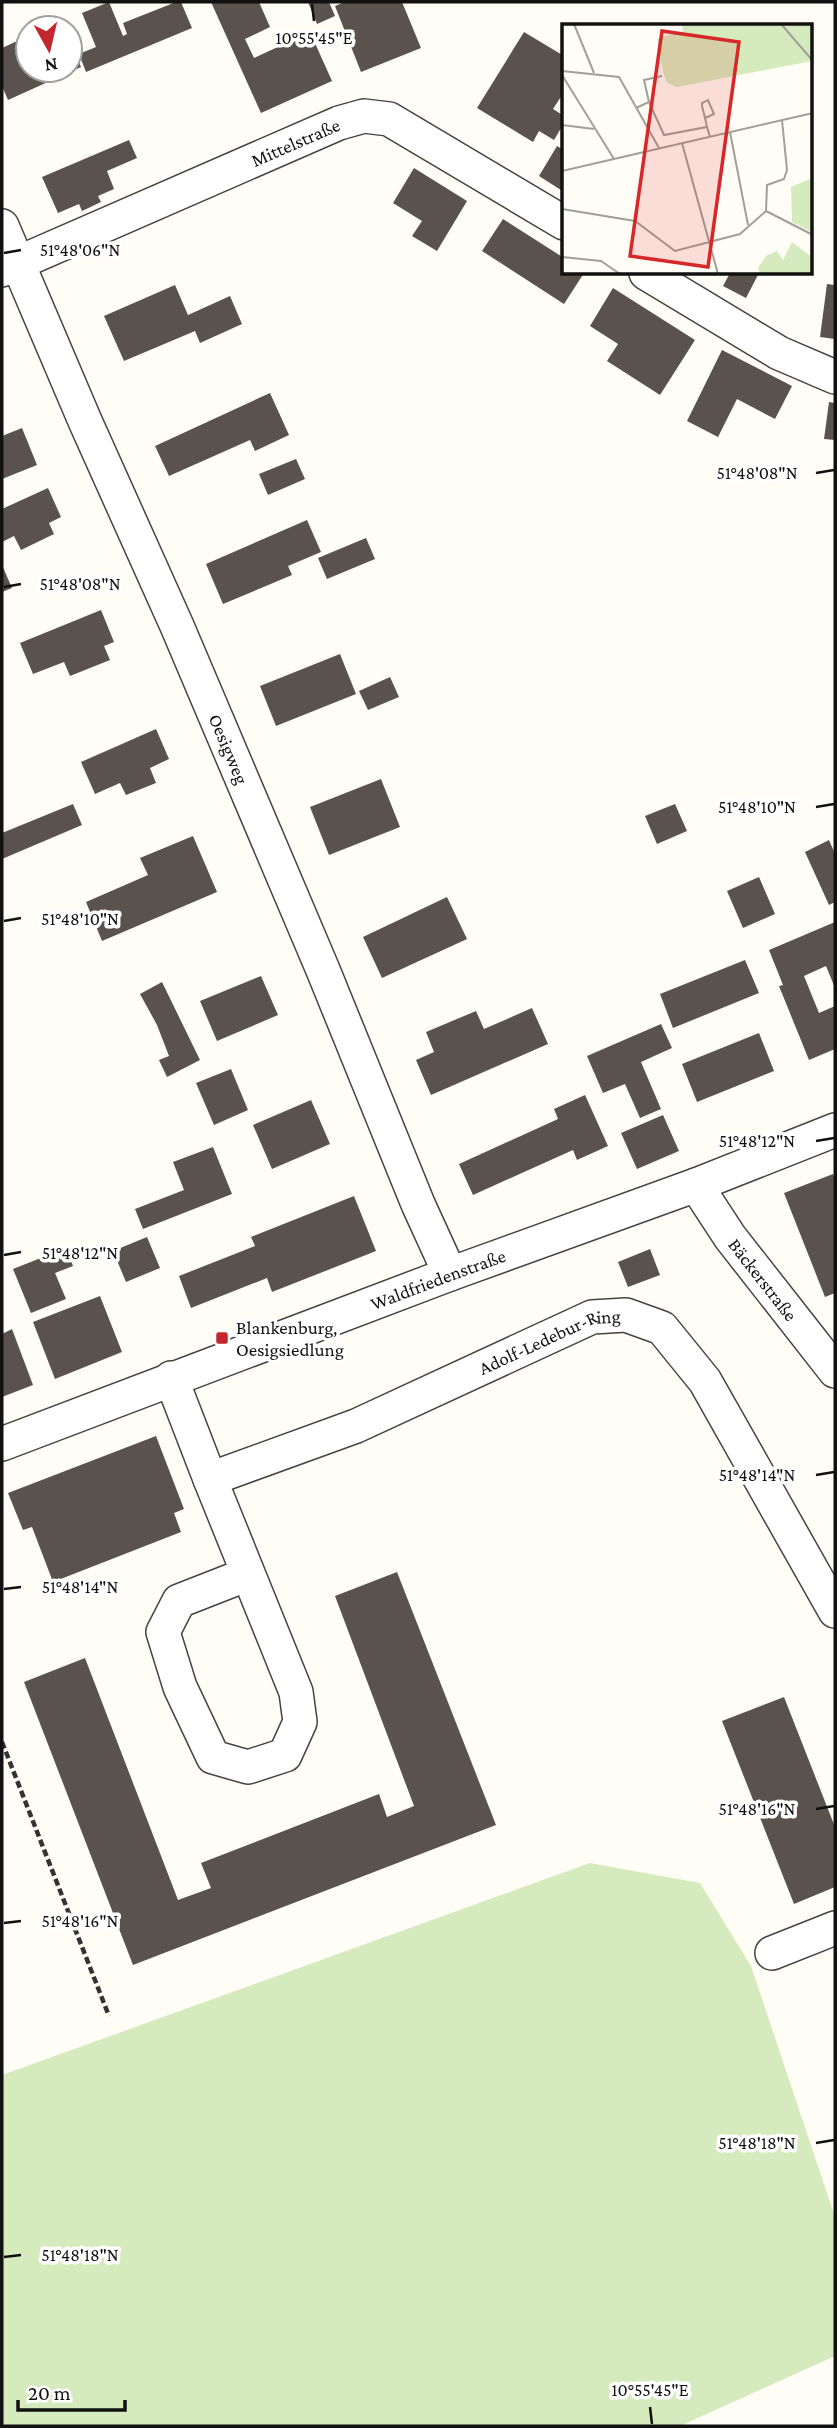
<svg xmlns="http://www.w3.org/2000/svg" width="837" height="2428" viewBox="0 0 837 2428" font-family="'Crimson Pro',serif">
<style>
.green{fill:#d5ebbd}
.building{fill:#5a524d}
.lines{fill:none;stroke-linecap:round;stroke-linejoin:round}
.street-casing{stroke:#444;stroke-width:36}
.path{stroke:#333;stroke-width:4.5;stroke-dasharray:7 3.5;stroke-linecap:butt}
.street{stroke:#fff;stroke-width:33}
.ticks{fill:none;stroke:#111;stroke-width:2.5}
.poi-dot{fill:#c4262e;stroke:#fff;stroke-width:2.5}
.labels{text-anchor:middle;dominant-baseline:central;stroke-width:7;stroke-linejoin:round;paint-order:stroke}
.street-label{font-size:19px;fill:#111;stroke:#fff}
.poi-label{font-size:19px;fill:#111;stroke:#fff;text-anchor:start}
.inset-road{fill:none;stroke:#a09f9a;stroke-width:2}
.view{fill:#d62828;fill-opacity:0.15;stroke:#d62828;stroke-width:3.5}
.inset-edge{fill:none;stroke:#111;stroke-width:3.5}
.ticks-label{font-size:18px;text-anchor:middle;fill:#111;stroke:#fff;stroke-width:7;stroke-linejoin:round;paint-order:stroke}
</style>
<rect width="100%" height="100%" fill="#fffdf5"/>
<path class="green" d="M590,1863L700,1883L751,1966L835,2217V2356L680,2426H2V2075Z"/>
<path class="building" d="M109,2L123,36L127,34L123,23L176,2H181L192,28L86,72L79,54L96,47L82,13Z
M211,2H259L270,27L245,39L254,58L310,32L332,81L261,113Z
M308,2H329L335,16L317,24Z
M345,2H402L421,48L361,72L335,6Z
M524,32L564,56V92L553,109L564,116V123L554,140L539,131L533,142L477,108Z
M28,36V70H70V41L81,67L8,100L2,86V48Z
M129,140L137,158L107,171L114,189L98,196L101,202L82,211L79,204L58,213L42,177Z
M557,146L564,150V192L539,176Z
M414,168L467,201L437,251L412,236L422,221L393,203Z
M503,219L564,258V273H584L564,304L482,251Z
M730,273H759L746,298L723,286Z
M827,284L835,285V339L820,337Z
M175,285L188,315L230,296L242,324L200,343L195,331L124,361L104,316Z
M613,288L695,340L660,395L607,361L618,344L590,326Z
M722,350L792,386L775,419L737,399L718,437L687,421Z
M270,393L289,435L255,451L250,440L169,476L155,446Z
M829,402L835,403V440L824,439Z
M22,428L37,465L2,479V436Z
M296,459L305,479L268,495L259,474Z
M48,488L61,517L49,523L54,534L21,550L14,536L2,542V509Z
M307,520L321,552L288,566L292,575L223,604L206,564Z
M366,538L375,559L327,579L318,558Z
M2,565L12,588L2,592Z
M101,610L114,642L104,646L110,660L70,676L64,662L33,674L20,643Z
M340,654L356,694L276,726L260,686Z
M390,677L399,697L368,710L359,691Z
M156,729L169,759L150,768L156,783L126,795L120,783L95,794L81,762Z
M381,779L400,827L329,855L310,807Z
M73,804L82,825L2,859V833Z
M675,804L687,831L657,844L645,816Z
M193,836L217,892L102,941L86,902L148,875L140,858Z
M829,840L835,854V902L829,905L805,852Z
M759,877L775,914L743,928L727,891Z
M447,897L467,939L382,978L363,937Z
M835,922V988L826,966L804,976L819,1013L835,1006V1049L809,1060L779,986L783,985L769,950Z
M745,960L759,993L673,1028L660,994Z
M261,976L278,1015L217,1041L200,1001Z
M162,982L200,1060L167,1077L159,1060L169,1056L157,1025L140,994Z
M532,1008L548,1044L431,1095L416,1060L434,1052L426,1032L476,1011L484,1029Z
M661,1024L672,1048L641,1062L661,1109L640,1118L625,1084L603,1093L587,1056Z
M759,1033L774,1071L697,1102L682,1064Z
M231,1069L248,1110L214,1125L196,1083Z
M585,1095L608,1146L577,1160L573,1150L473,1195L459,1164L558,1119L554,1109Z
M311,1100L330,1144L272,1169L253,1125Z
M663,1115L679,1151L637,1169L621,1133Z
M213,1147L232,1194L143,1229L135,1209L184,1190L173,1162Z
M833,1174L835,1179V1293L825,1297L784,1193Z
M354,1196L376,1251L272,1292L267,1278L191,1308L179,1276L255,1246L251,1237Z
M147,1237L160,1268L126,1282L113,1251Z
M66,1248L73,1266L55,1273L66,1299L31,1313L13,1269Z
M650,1249L660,1275L628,1287L618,1262Z
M100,1296L122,1352L55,1379L33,1322Z
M12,1329L33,1385L2,1397V1334Z
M156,1436L184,1509L174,1513L181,1532L53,1582L32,1527L23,1530L8,1493Z
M397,1572L496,1825L133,1965L24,1682L85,1658L178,1900L211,1888L201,1863L379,1794L387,1817L414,1806L335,1596Z
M784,1697L835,1827V1887L794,1904L722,1721Z"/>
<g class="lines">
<g class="street-casing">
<g id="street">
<path id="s1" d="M2,226L85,421L177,626L323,970L418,1204L450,1274"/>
<path id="s2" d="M2,270L339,123L364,116L389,119L564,223"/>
<path d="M646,273L779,353L835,377"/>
<path id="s3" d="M696,1185L730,1237L835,1371"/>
<path id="s4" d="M171,1378L210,1479L356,1426L592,1317L626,1315L662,1328L705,1381L835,1611"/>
<path id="s5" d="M2,1444L450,1274L696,1185L835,1130"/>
<path d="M210,1479L296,1692L300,1722L285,1755L248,1767L213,1757L180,1687L163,1632L179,1601L248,1574"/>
<path d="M772,1953L835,1928"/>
</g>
</g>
<path class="path" d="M2,1742L109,2016"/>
<use href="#street" class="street"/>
</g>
<path class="ticks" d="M312,4L314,21M4,253L21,250M816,473L834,470M4,587L21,584M816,807L834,804M4,921L21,918M816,1141L834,1138M4,1255L21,1252M816,1475L834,1472M4,1589L21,1587M816,1809L834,1806M4,1923L21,1921M816,2143L834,2140M4,2257L21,2255M650,2407L652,2424"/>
<rect class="poi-dot" x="215" y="1331" width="14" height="14" rx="3.5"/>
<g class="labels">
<g class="street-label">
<text stroke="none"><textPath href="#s2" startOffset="320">Mittelstraße</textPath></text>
<text stroke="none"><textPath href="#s1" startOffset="570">Oesigweg</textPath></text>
<text stroke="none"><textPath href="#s5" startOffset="466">Waldfriedenstraße</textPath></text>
<text stroke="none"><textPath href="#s3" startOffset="116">Bäckerstraße</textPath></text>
<text stroke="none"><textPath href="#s4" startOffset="476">Adolf-Ledebur-Ring</textPath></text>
</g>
<g class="poi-label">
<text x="236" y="1327">Blankenburg,<tspan x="236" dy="22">Oesigsiedlung</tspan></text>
</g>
</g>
<g transform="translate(562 24)">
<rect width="250" height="250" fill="#fffdf5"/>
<path d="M120,0H250V37L115,63L105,59L102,51L95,15L121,7ZM250,154V208L230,198L229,163ZM230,218L250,233V250H198L196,244L204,232L215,227L221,236Z" fill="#d5ebbd"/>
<path class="inset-road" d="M12,0L32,49M219,0L251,37M0,47L57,53L97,124M0,51L52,135M87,78L102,111L145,103L148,113M74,84L87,78L82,56L100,52M143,94L152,90L146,76L140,79V82L143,94L145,103M0,101L32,105M168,108L186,201M120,119L156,250M0,147L251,89M0,185L73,197L113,227L178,210L204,187M0,185V147M204,187L205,161L222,155L225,146L220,96M204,187L251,211M0,233L39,237L58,250"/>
<path class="view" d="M100,7L177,18L146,243L68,232Z"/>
<rect width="250" height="250" class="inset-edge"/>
</g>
<g class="ticks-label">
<text x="314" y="44">10°55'45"E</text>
<text x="80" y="256">51°48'06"N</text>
<text x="757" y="479">51°48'08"N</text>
<text x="80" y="590">51°48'08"N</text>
<text x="757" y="813">51°48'10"N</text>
<text x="80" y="925">51°48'10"N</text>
<text x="757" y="1147">51°48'12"N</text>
<text x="80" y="1259">51°48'12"N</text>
<text x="757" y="1481">51°48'14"N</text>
<text x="80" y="1593">51°48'14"N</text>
<text x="757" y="1815">51°48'16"N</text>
<text x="80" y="1927">51°48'16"N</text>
<text x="757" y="2149">51°48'18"N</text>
<text x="80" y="2261">51°48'18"N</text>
<text x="650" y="2396">10°55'45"E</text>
</g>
<rect width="837" height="2428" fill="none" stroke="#111111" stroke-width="7"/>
<g transform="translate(49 49) rotate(172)"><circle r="33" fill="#ffffff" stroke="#a0a0a0" stroke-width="2"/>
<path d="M0-5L12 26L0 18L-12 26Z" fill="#c4262e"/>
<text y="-10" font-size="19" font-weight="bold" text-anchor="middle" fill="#111111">N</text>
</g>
<path d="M18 2400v10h107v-10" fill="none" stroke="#111111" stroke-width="3.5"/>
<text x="28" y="2400" font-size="21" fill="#111111" stroke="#ffffff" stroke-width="5" paint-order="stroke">20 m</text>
</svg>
